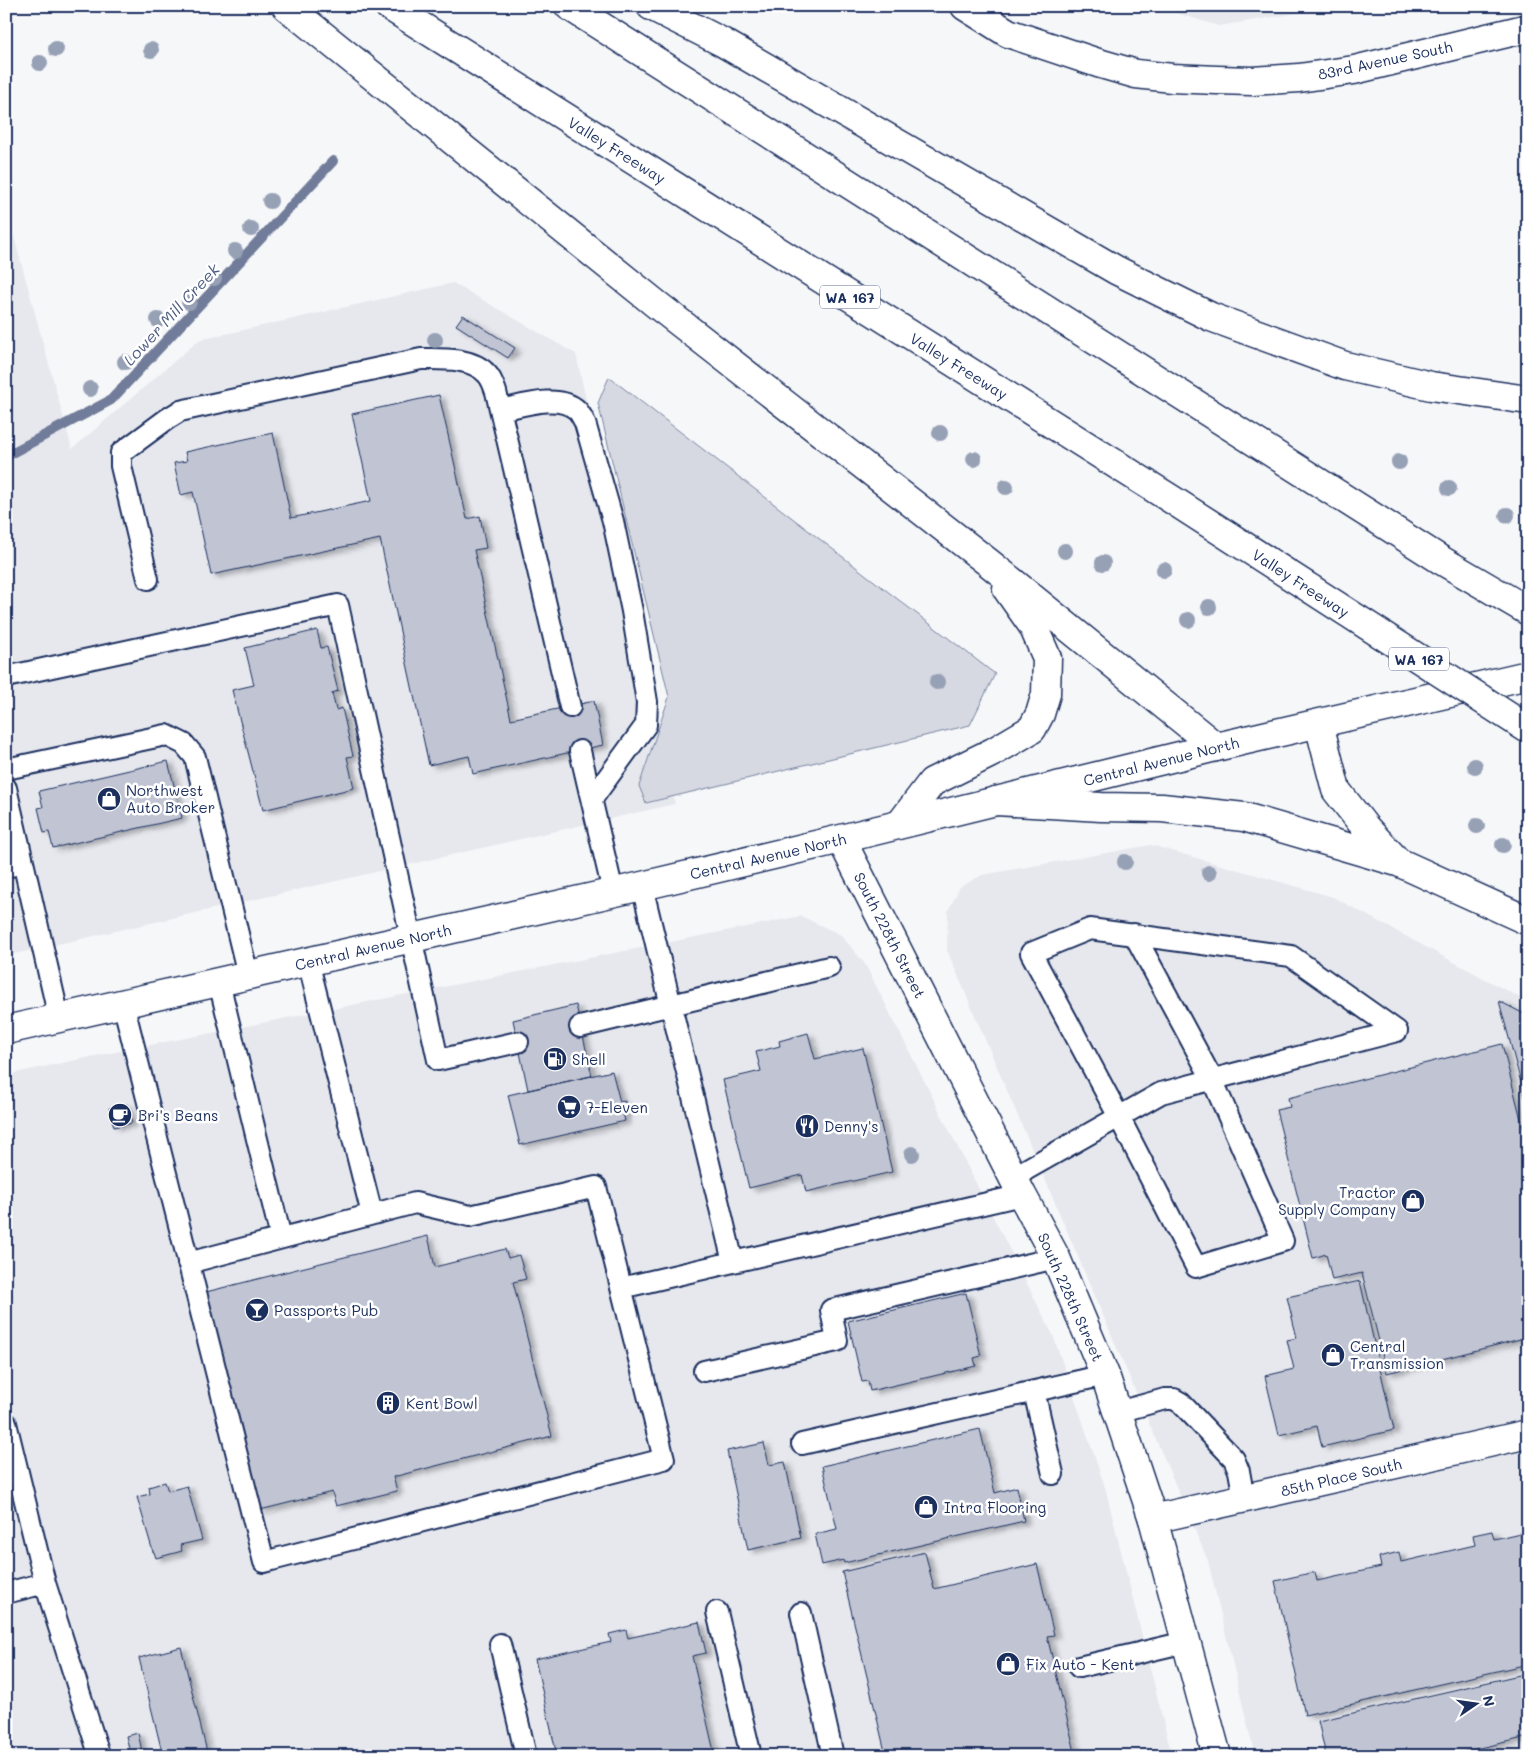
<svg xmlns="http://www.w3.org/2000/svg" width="1534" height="1762" viewBox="0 0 1534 1762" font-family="Mali,sans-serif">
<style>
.built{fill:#e6e8ee}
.green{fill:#d6d9e2;stroke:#7884a0}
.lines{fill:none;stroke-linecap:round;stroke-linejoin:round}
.stream{stroke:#707c99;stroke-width:10}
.building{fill:#c0c4d3;stroke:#1b2f5e;filter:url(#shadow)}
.lane-casing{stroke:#1b2f5e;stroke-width:24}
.street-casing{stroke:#1b2f5e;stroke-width:31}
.secondary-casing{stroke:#1b2f5e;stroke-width:31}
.highway-casing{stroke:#1b2f5e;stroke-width:31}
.lane{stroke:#fff;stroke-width:20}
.street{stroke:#fff;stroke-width:28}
.secondary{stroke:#fff;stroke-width:28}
.highway{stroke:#fff;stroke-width:28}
.highway-bridge-casing{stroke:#1b2f5e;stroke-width:31;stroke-linecap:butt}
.highway-bridge{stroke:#fff;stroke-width:28}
.tree{fill:#97a1b6}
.labels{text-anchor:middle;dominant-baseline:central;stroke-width:5;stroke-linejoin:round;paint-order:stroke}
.shield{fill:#fff;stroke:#5f6d8e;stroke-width:1}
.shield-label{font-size:14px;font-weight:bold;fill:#1b2f5e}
.street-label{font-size:15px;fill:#1b2f5e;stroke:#fff}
.poi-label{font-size:15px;fill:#1b2f5e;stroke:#fff;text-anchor:start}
.water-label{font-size:16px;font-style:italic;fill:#4d5c81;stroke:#fff}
</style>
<defs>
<filter id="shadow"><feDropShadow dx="5.5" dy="3" stdDeviation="2.5" flood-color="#0004"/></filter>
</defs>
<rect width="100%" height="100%" fill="#f6f7f9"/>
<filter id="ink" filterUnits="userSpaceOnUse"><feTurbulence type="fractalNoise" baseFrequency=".02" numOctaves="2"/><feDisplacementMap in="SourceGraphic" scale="10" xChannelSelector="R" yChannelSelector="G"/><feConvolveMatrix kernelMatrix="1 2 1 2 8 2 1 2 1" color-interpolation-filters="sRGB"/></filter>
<g filter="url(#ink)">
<path class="built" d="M1153,6H1340L1219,26Z
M6,207L72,449L199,340L453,283L576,354L675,804L6,956Z
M1151,845L1333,897L1528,1002V1756H1255L1208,1561L947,950L948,911L960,887L982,875Z
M801,916L841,935L865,964L1053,1335L1105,1487L1172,1756H6V1075L95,1056Z"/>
<path class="green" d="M609,377L995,674L970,725L646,803L639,786L669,697L598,403Z"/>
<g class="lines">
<path class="stream" d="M6,456L111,400L333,161"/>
</g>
<path class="building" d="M463,315L515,348L508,358L456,325Z
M439,395L467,519L480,516L486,548L474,550L511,719L594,701L603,745L473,774L469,756L429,765L380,539L211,575L193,492L181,495L174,463L187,461L185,452L273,433L291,518L371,501L352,414Z
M317,630L321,648L327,647L338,691L332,693L336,710L342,708L353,756L347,757L354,788L263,810L232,690L254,685L245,648Z
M168,761L182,818L53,848L49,832L44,833L38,808L43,807L39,791Z
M1499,1001L1528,1016V1109Z
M576,1005L592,1076L528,1090L513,1020Z
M808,1033L815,1059L863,1048L892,1172L806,1192L802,1175L749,1188L723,1080L761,1071L756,1052L780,1046L779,1041Z
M1502,1044L1528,1147V1337L1387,1373L1362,1273L1332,1280L1326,1254L1313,1258L1276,1110L1290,1107L1288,1098Z
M612,1071L620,1102L625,1101L627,1113H623L625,1121L520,1145L508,1095Z
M127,1104L132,1123L114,1127L109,1108Z
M428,1236L435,1267L505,1249L508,1258L519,1255L526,1279L513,1282L552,1436L393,1477L397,1491L336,1506L332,1492L260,1510L202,1293Z
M1360,1281L1394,1430L1322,1447L1317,1426L1279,1435L1265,1376L1294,1369L1287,1340L1297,1338L1287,1297Z
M966,1293L981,1356L974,1358L976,1366L870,1391L868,1381L862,1382L848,1321Z
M980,1429L995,1493L1017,1487L1024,1521L844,1563L843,1560L822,1565L815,1534L837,1529L822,1466Z
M764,1443L769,1465L785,1462L801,1538L748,1550L727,1451Z
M165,1482L168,1491L187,1486L202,1540L180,1545L182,1551L156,1558L154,1552H153L137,1497L150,1494L149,1487Z
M1492,1531L1494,1539L1520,1533L1528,1570V1664L1305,1715L1275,1581L1315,1572L1317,1581L1381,1567L1379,1557L1399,1552L1401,1562L1475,1545L1473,1535Z
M925,1552L934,1589L1037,1564L1054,1635L1047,1636L1076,1756H886L842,1572Z
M699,1622L706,1653L692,1656L715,1756H557L535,1659L611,1642L609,1634L626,1630L628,1638Z
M181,1647L208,1756H163L139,1658Z
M1528,1673V1737L1444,1756H1326L1318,1721Z
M138,1733L143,1756H131L126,1736Z
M122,1749L123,1756H93L99,1754Z"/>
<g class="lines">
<g class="lane-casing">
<path id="lane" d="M501,410C521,406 559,393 577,410C580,413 583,419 585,423L613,521L632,611L647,702L646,725L592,799
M148,579L121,466V453L167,419L180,411L421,359C441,359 472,357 487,374C491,378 494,386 496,392L570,707
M6,677L338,605L438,1060L518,1042
M580,751L613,892
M6,769L166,735L184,744L195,757L248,975
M6,788L59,1018
M6,867L23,863
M642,886L733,1262
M308,961L372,1214
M219,982L281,1238
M123,1003L264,1562L664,1459L596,1187L470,1216L415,1203L188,1263
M580,1027L829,967
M1013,1177L1161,1093L1397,1031L1291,956L1090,929L1031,953L1119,1117L1196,1267L1283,1241L1212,1079L1134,934
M621,1288L1022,1195
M704,1371L837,1341L831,1310L1056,1258
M1034,1391L1053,1474
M1118,1412L1165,1399H1174L1181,1403L1234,1459L1239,1471L1244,1499
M6,1423L45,1583L99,1754
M802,1444L1105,1375
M6,1593L45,1583
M717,1612L751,1756
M801,1613L833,1756
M500,1644L526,1756
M1079,1667L1186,1642"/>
</g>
<g class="street-casing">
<path id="street" d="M1153,1519L1528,1434"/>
</g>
<g class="secondary-casing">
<path id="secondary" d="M965,6L1008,33L1098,63L1136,74L1172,78L1217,80L1252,81L1299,78L1354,70L1528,28
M841,839L1022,1195L1056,1258L1105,1375L1153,1519L1217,1756
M6,1030L642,886L841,839L1216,747L1528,675"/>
</g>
<g class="highway-casing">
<path id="highway" d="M286,6L656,304L989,563L1216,747
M389,6L1171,499L1311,589
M569,6L1441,560L1528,611
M651,6L722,42L1116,270L1211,317L1345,366L1431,386L1528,400
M1319,724L1336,790L1365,827L1397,861
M996,801L1101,807L1162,808L1244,817L1398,862L1528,921
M901,823L932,782L993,752L1032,729L1040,714L1046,694L1047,658L1033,626L1007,589"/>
</g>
<use href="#lane" class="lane"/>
<use href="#street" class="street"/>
<use href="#secondary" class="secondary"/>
<use href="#highway" class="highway"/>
<g class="highway-bridge-casing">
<path id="highway-bridge" d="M1311,589L1528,729"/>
</g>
<use href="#highway-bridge" class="highway-bridge"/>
</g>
<g class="tree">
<circle cx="56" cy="49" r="8"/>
<circle cx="151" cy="50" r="8"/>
<circle cx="40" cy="63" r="8"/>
<circle cx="270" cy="201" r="8"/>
<circle cx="251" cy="229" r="8"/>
<circle cx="235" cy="251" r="8"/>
<circle cx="214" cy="278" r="8"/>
<circle cx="189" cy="302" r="8"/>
<circle cx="158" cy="320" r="8"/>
<circle cx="435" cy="340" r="8"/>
<circle cx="125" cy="362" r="8"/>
<circle cx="90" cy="389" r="8"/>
<circle cx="940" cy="433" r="8"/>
<circle cx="974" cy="459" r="8"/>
<circle cx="1399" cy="462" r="8"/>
<circle cx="1006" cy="487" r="8"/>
<circle cx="1449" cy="488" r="8"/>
<circle cx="1507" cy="515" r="8"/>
<circle cx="1065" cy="551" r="8"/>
<circle cx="1103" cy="563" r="8"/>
<circle cx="1164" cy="570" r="8"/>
<circle cx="1209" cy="607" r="8"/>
<circle cx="1188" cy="620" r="8"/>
<circle cx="937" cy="682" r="8"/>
<circle cx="1475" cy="766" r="8"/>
<circle cx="1477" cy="826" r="8"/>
<circle cx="1503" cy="845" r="8"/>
<circle cx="1125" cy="862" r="8"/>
<circle cx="1209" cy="873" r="8"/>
<circle cx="912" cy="1154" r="8"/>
</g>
</g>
<defs>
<g id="shop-disc" transform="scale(1.25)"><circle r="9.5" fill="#1b2f5e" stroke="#fff"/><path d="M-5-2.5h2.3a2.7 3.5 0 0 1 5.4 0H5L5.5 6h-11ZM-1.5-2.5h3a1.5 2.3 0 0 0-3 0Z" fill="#fff"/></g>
<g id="fuel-disc" transform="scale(1.25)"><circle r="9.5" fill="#1b2f5e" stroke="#fff"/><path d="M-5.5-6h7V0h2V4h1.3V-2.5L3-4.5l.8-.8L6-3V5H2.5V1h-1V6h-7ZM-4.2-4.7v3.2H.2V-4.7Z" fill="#fff"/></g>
<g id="supermarket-disc" transform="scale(1.25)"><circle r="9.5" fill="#1b2f5e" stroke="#fff"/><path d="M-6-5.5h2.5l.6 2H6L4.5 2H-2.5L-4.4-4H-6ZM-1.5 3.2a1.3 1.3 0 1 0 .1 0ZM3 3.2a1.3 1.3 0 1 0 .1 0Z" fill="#fff"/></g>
<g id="cafe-disc" transform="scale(1.25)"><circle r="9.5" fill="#1b2f5e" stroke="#fff"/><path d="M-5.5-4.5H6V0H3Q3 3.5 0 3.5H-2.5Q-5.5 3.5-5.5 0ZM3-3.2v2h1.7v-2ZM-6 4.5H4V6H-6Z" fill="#fff"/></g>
<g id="restaurant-disc" transform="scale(1.25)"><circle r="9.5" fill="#1b2f5e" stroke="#fff"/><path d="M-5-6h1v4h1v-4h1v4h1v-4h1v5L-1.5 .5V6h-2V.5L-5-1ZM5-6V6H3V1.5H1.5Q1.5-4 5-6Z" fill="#fff"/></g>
<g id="bar-disc" transform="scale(1.25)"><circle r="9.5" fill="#1b2f5e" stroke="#fff"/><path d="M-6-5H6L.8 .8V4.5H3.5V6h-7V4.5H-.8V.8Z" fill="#fff"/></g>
<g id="building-disc" transform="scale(1.25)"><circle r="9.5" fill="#1b2f5e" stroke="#fff"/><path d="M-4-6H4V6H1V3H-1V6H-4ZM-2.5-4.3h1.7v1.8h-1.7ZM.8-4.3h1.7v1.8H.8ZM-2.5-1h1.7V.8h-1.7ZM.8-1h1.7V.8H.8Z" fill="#fff"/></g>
</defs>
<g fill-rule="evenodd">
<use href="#shop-disc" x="109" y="799"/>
<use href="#fuel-disc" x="555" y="1059"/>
<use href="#supermarket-disc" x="569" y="1107"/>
<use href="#cafe-disc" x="120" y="1115"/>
<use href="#restaurant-disc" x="807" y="1126"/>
<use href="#shop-disc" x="1413" y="1201"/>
<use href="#bar-disc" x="257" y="1310"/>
<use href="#shop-disc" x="1333" y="1355"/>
<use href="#building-disc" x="388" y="1403"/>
<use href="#shop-disc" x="926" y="1507"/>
<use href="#shop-disc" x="1008" y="1664"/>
</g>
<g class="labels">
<g class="shield">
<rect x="820" y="285.5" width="60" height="23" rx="4"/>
<rect x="1389" y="647.5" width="60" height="23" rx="4"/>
</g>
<g class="shield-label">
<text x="850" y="297">WA 167</text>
<text x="1419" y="659">WA 167</text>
</g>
<g class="street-label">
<text transform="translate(1385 60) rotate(-12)">83rd Avenue South</text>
<text transform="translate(617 150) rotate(32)">Valley Freeway</text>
<text transform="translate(959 366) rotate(32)">Valley Freeway</text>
<text transform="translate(1301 583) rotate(33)">Valley Freeway</text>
<text transform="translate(1161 761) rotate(-14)">Central Avenue North</text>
<text transform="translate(768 856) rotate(-13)">Central Avenue North</text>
<text transform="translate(890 935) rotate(63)">South 228th Street</text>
<text transform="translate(373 947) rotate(-13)">Central Avenue North</text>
<text transform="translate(1071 1297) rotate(66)">South 228th Street</text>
<text transform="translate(1341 1477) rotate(-13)">85th Place South</text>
</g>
<g class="poi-label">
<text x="126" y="790">Northwest<tspan x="126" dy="17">Auto Broker</tspan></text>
<text x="572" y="1059">Shell</text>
<text x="586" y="1107">7-Eleven</text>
<text x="138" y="1115">Bri's Beans</text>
<text x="824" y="1126">Denny's</text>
<text x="1396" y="1192" text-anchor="end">Tractor<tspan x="1396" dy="17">Supply Company</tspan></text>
<text x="274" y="1310">Passports Pub</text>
<text x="1350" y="1346">Central<tspan x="1350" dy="17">Transmission</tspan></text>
<text x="406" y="1403">Kent Bowl</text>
<text x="944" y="1507">Intra Flooring</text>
<text x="1026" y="1664">Fix Auto - Kent</text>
</g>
<g class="water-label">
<text transform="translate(171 314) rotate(-47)">Lower Mill Creek</text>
</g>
</g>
<rect width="1534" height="1762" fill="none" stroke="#fff" stroke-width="25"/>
<rect x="12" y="12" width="1509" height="1737" fill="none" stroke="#1b2f5e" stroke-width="2" filter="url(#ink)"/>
<g transform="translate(1476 1704) rotate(77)" stroke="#ffffff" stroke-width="4" paint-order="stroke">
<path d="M0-4L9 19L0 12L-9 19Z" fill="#1b2f5e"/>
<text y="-8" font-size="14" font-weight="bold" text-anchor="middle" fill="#1b2f5e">N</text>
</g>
</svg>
